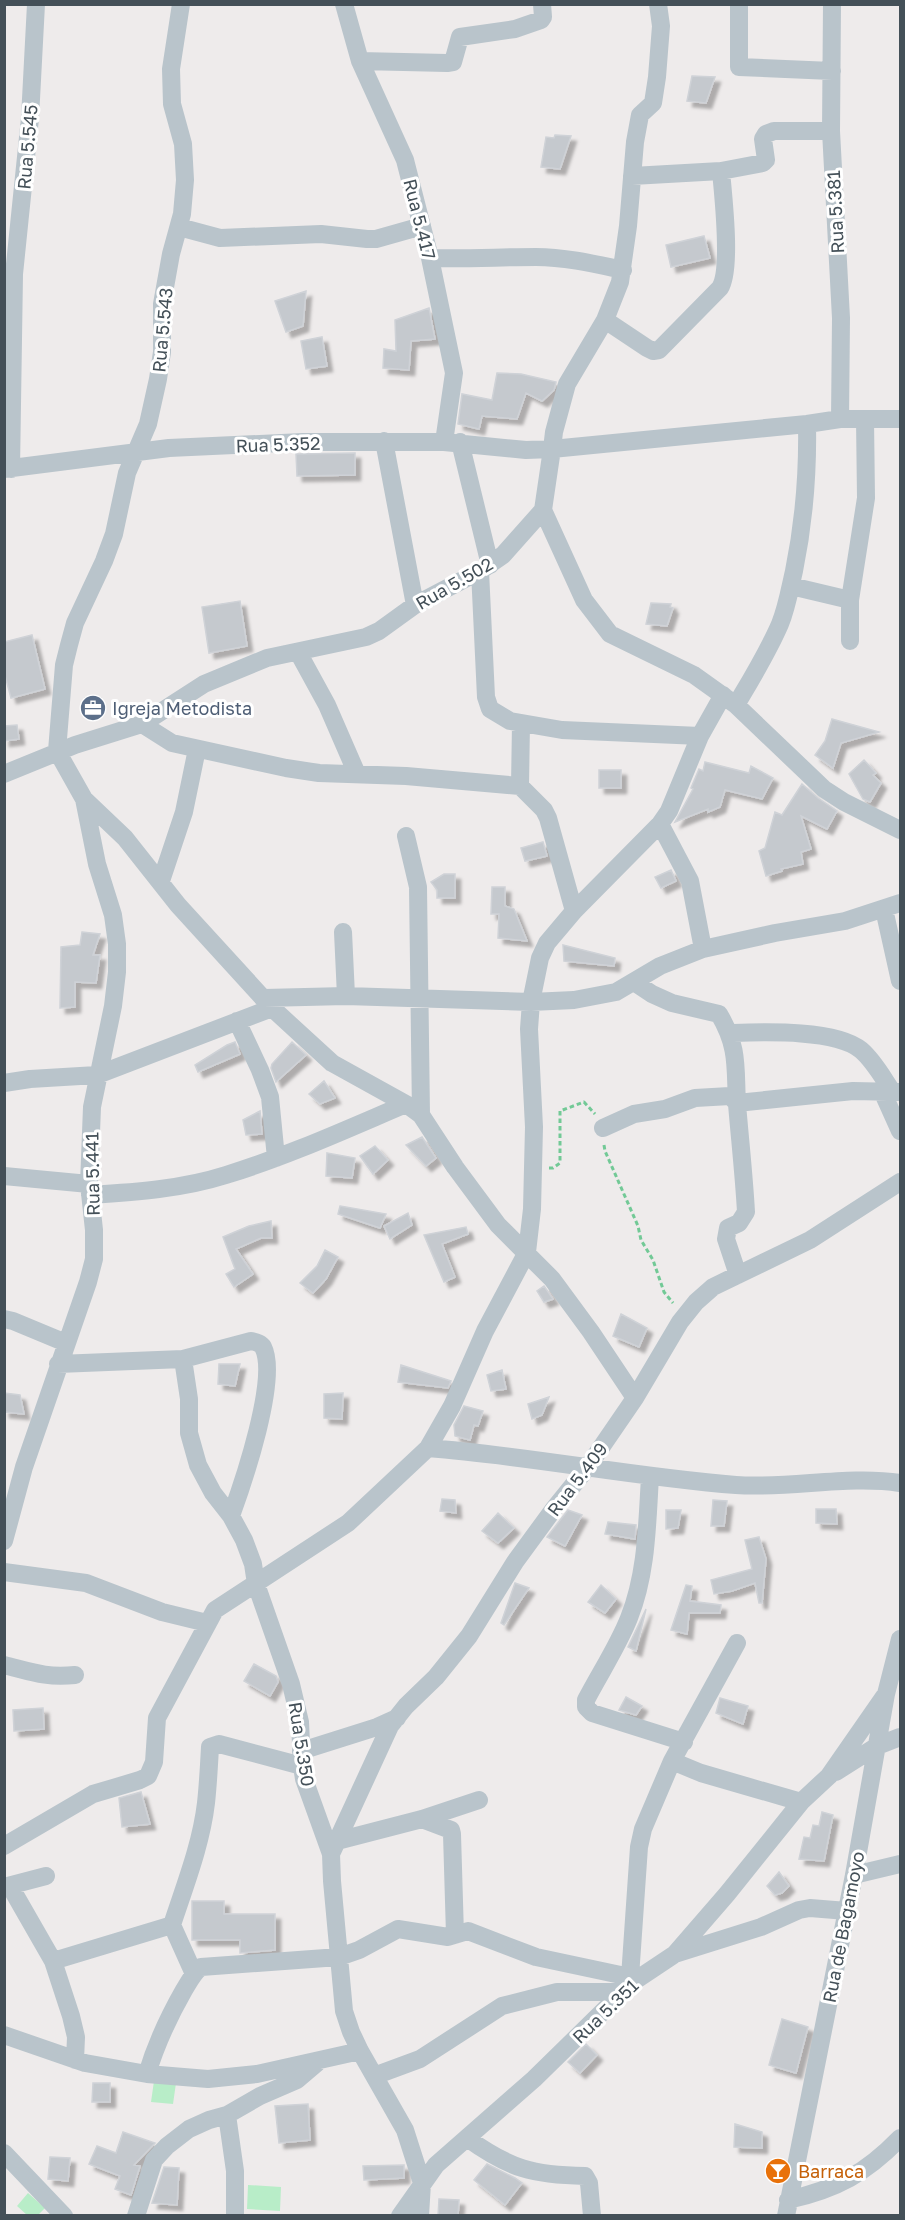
<svg xmlns="http://www.w3.org/2000/svg" width="905" height="2220" viewBox="0 0 905 2220" font-family="'Golos Text',sans-serif">
<style>
.green{fill:#b8edc8}
.building{fill:#c5c9ce;stroke:#cfd2d7;stroke-width:1.5;filter:url(#shadow)}
.lines{fill:none;stroke-linecap:round;stroke-linejoin:round}
.path{stroke:#72c996;stroke-width:3;stroke-dasharray:4.5 3;stroke-linecap:butt}
.minor{stroke:#b9c4cb;stroke-width:18}
.labels{text-anchor:middle;dominant-baseline:central;stroke-width:6;stroke-linejoin:round;paint-order:stroke}
.street-label{font-size:18px;fill:#445058;stroke:#fff}
.service-label{font-size:18px;fill:#4e5e75;stroke:#fff;text-anchor:start}
.food-label{font-size:18px;fill:#c56008;stroke:#fff;text-anchor:start}
</style>
<defs>
<filter id="shadow"><feDropShadow dx="5.5" dy="5.5" stdDeviation="1.5" flood-color="#0004"/></filter>
</defs>
<rect width="100%" height="100%" fill="#eeebeb"/>
<path class="green" d="M154,2081L176,2083L173,2104L151,2102Z
M248,2185L281,2187L280,2211L247,2209Z
M28,2193L45,2208L38,2215H27L17,2206Z"/>
<path class="building" d="M692,76L715,77L706,103L687,101Z
M555,135L571,136L560,169L541,167L546,137L554,138Z
M704,236L710,258L671,267L666,245Z
M306,291L303,326L286,332L275,301Z
M429,308L435,339L411,341L409,370L383,368L384,349L396,351L395,320Z
M322,337L327,366L306,369L301,341Z
M497,373L521,374L556,382L554,390L542,401L526,393L517,419L482,416L479,429L458,424L462,394L492,400Z
M355,453V475L297,476L296,454Z
M240,601L247,646L209,653L202,607Z
M651,603L671,604L670,607L673,608L667,626L646,624Z
M32,635L45,689L11,698L4,672V642Z
M832,719L879,732L841,743L833,768L815,755L825,741Z
M17,725L19,739L4,741V726Z
M864,760L876,773L873,775L881,783L870,802L863,799L849,774Z
M705,762L749,773L751,766L773,778L762,799L725,790L720,807L708,812V809L675,822L693,789L691,788L699,769L703,771Z
M599,770H621V788H599Z
M802,784L818,798L837,811L827,829L801,816L811,849L801,852L803,864L781,869L782,871L766,876L759,851L765,848L775,812L782,815Z
M543,842L547,856L525,861L521,848Z
M671,870L676,881L661,888L655,877Z
M444,874H455V898H437V890L431,882Z
M492,887H505V906L514,909L527,941L498,938L499,914H491Z
M82,932L100,934L93,955H100L96,983L75,982V1007L60,1008L61,947L80,945Z
M563,945L615,958L614,966L564,961Z
M235,1042L240,1054L198,1072L195,1065L227,1045Z
M292,1042L306,1055L276,1082L271,1068L272,1064Z
M324,1081L335,1098L320,1104L309,1094Z
M260,1111L262,1134L246,1135L243,1120Z
M422,1137L436,1158L426,1166L406,1145Z
M375,1146L388,1160L373,1174L360,1156Z
M327,1153L355,1158L352,1178L326,1176Z
M340,1206L386,1214L380,1228L338,1214Z
M408,1213L412,1225L390,1239L384,1226Z
M271,1221L272,1238H261L236,1249L253,1274L234,1287L226,1274L235,1269L223,1237L249,1226Z
M466,1227L468,1234L442,1244L455,1277L444,1282L424,1235Z
M325,1250L338,1257L326,1279L313,1293L300,1283L317,1266Z
M544,1286L553,1299L544,1302L537,1291Z
M621,1314L647,1328L639,1347L613,1336Z
M219,1364H240L235,1386L218,1384Z
M401,1365L451,1381L448,1388L398,1382Z
M502,1370L506,1389L491,1391L487,1375Z
M4,1393L20,1395L24,1414L4,1412Z
M343,1393L342,1419L324,1418V1394Z
M549,1397L542,1415L532,1419L528,1404Z
M464,1406L483,1411L478,1426L474,1425L470,1440L455,1436L454,1425Z
M442,1499L455,1500L456,1513L440,1511Z
M713,1500L727,1501L724,1526H711Z
M816,1509H836L837,1524L816,1523Z
M568,1510L582,1515L565,1546L547,1537Z
M666,1510H681L678,1528L666,1529Z
M498,1513L514,1528L498,1543L482,1531Z
M608,1522L636,1525L635,1539L605,1534Z
M759,1537L766,1559L762,1603H759L755,1583L732,1591L714,1594L711,1580L752,1569L745,1540Z
M515,1583L529,1588L504,1625L501,1623Z
M601,1585L616,1599L605,1613L588,1602Z
M686,1585L692,1586L690,1601L721,1605L720,1613H689L687,1634L671,1630Z
M646,1609L636,1651L628,1647Z
M254,1664L276,1676L278,1682L270,1696L244,1681Z
M626,1697L642,1706L636,1715L619,1710Z
M720,1698L748,1706L743,1724L716,1713Z
M43,1708L44,1729L14,1731L13,1710Z
M141,1792L150,1824L122,1827L119,1798Z
M822,1812L833,1815L824,1861L799,1859L804,1837L810,1838L813,1825L819,1826Z
M779,1872L789,1886L782,1893L775,1895L767,1886Z
M192,1901H224V1914H275V1950L240,1953V1940H192Z
M782,2019L808,2027L796,2073L769,2065Z
M586,2044L597,2055L580,2073L568,2062Z
M93,2083H110V2102H92Z
M308,2104L310,2140L279,2143L275,2106Z
M735,2124L762,2132V2148L734,2147Z
M123,2132L155,2143L134,2165L140,2166L131,2195L115,2189L120,2176L89,2164L97,2146L116,2153Z
M50,2157L70,2158L68,2181L48,2179Z
M487,2164L515,2178L522,2183L505,2205L474,2180Z
M404,2165V2178L364,2180L363,2166Z
M164,2167L179,2168L177,2205L152,2203Z
M439,2199L459,2200L458,2216H438Z"/>
<g class="lines">
<path class="path" d="M604,1145L605,1151L638,1226L641,1240L653,1260L664,1292L673,1303
M549,1168H553L560,1163V1111L584,1102L595,1114"/>
<path class="minor" d="M181,4L171,69L172,104L183,144L185,180L182,214L171,254L162,304V352L158,379L148,424L127,473L114,534L104,561L75,623L69,645L64,665L57,751L84,799L125,838L178,905L272,1008L332,1063L406,1104L421,1115L455,1167L498,1225L552,1279L591,1332L635,1398
M344,4L360,61L405,160L430,258L454,373L444,442
M739,4V67L832,71
M832,4L831,131L841,318L840,419
M360,61L447,63L453,62L460,37L515,29L541,20L543,17L542,4
M632,176L721,171L763,163L766,160L763,139L766,134L774,131H831
M179,227L220,238L321,234L367,239H376L422,226
M430,258C466,259 501,257 536,257C565,257 595,264 623,270
M605,320L647,348L653,351L659,350L720,288C732,269 723,195 721,171
M384,441L415,605
M460,442L490,565
M4,469L169,448L303,442H444L526,450L552,449L554,432L567,384L605,320L620,282L628,226L635,142L640,115L653,103L657,77L661,26L658,4
M11,469L14,274L30,118L36,4
M543,510L584,600L610,634L694,675L736,705L824,789L844,802L900,830
M480,571L486,697L490,709L510,721L562,730L700,736
M791,586L850,600
M850,641V600L866,498L865,419
M298,652L327,705L357,774
M736,705C752,678 768,652 780,624C787,607 790,588 794,571C804,522 808,474 807,424
M142,724L172,743L286,768L319,773L406,776L520,786L544,810L548,818L574,911
M4,774L75,745L142,724L204,684L267,658L366,637L379,631L415,605L480,571L503,555L543,510L552,449L807,424L840,419H900
M520,786L521,723
M660,824L690,881L703,949
M406,836L418,887L421,1115
M161,881L184,812L197,749
M884,909L900,981
M343,932L346,996
M634,982L652,994L672,1003L719,1014C739,1048 735,1067 737,1104C740,1140 744,1176 746,1212L739,1223L728,1228L726,1239L738,1275
M264,998L346,996L531,1002L574,1000L616,992L660,966L703,949L775,933L845,921L900,903
M237,1021L260,1070L270,1097L276,1158
M730,1033C763,1032 836,1029 861,1050C874,1061 883,1078 892,1091
M4,1083L30,1079L97,1075L272,1008
M882,1091L900,1131
M603,1128L634,1114L665,1109L695,1098L730,1096L737,1103L853,1091L900,1092
M4,1176L89,1184
M90,1195C136,1192 182,1189 226,1175C288,1156 347,1129 406,1104
M4,1319L13,1321L66,1343
M183,1359L251,1341C255,1342 261,1343 263,1347C279,1378 243,1483 231,1516
M58,1364L183,1359L189,1399V1433L198,1465L213,1493L231,1516L244,1540L253,1564L256,1584L291,1684L300,1722L302,1766L304,1779L331,1854L332,1881L344,2011L351,2032L360,2051L405,2130L422,2183L420,2216
M428,1448C531,1456 633,1477 736,1485C790,1489 848,1475 900,1483
M650,1477C647,1524 647,1573 629,1618C618,1646 600,1673 586,1700V1707L592,1713L684,1742
M4,1541L24,1467L88,1282L94,1259V1230L89,1184L92,1107L113,1006L117,972V944L113,915L97,864L84,799
M4,1572L86,1583L162,1612L207,1623
M4,1665C32,1672 46,1678 75,1675
M301,1751L377,1727L397,1718
M672,1761L701,1773L801,1802
M836,1772L877,1746L900,1737
M422,1819L451,1830L452,1834L455,1935
M337,1841L422,1819L479,1800
M4,1846L93,1794L140,1780L148,1776L154,1762L157,1718L215,1610L348,1523L428,1448L452,1406L485,1331L527,1252L532,1209L534,1127L529,1029L531,1002L540,958L547,943L574,911L660,824L669,811L700,736L723,695
M331,1854L390,1726L406,1706L436,1677L469,1636L515,1562L553,1510L587,1468L635,1398L680,1322L696,1302L713,1287L810,1240L900,1182
M854,1875L900,1864
M10,1886L53,1961L71,2016L76,2037L75,2060
M4,1887L46,1876
M675,1954L761,1927L799,1910L810,1908L847,1911
M53,1961L172,1925
M194,1974L172,1925C185,1885 201,1845 206,1803C208,1785 209,1766 210,1747L219,1744L302,1766
M630,1977L639,1847L643,1829L672,1761L737,1643
M4,2035L85,2063L147,2074L208,2079L257,2074L360,2051
M147,2074C156,2044 168,2018 184,1990C189,1982 193,1973 201,1967L339,1957L359,1950L398,1929L448,1937L468,1931L536,1957L630,1977L633,1982
M374,2076L420,2059L502,2006L557,1992H622
M227,2115L235,2171V2216
M467,2138C510,2169 533,2175 585,2176L589,2183L592,2216
M4,2153L64,2216
M788,2200C837,2189 866,2173 900,2138
M136,2216L154,2160L167,2146L189,2129L209,2120L227,2115L260,2096L297,2080L317,2063
M400,2216L436,2165L534,2079L633,1982L675,1954L727,1894L801,1802L829,1776L886,1694
M786,2216L854,1875L886,1694L900,1639"/>
</g>
<defs>
<g id="office-disc" transform="scale(1.35)"><circle r="9.5" fill="#5c6f8a" stroke="#fff"/><path d="M-6-3h4V-5.5h4V-3h4V5H-6ZM-1-4.5V-3h2v-1.5ZM-6 0V1H6V0Z" fill="#fff"/></g>
<g id="bar-disc" transform="scale(1.35)"><circle r="9.5" fill="#e8710a" stroke="#fff"/><path d="M-6-5H6L.8 .8V4.5H3.5V6h-7V4.5H-.8V.8Z" fill="#fff"/></g>
</defs>
<g fill-rule="evenodd">
<use href="#office-disc" x="93" y="708"/>
<use href="#bar-disc" x="778" y="2171"/>
</g>
<g class="labels">
<g class="street-label">
<text transform="translate(27 147) rotate(-85)">Rua 5.545</text>
<text transform="translate(835 212) rotate(-93)">Rua 5.381</text>
<text transform="translate(420 219) rotate(76)">Rua 5.417</text>
<text transform="translate(162 330) rotate(-85)">Rua 5.543</text>
<text transform="translate(278 444) rotate(-2)">Rua 5.352</text>
<text transform="translate(454 583) rotate(-30)">Rua 5.502</text>
<text transform="translate(92 1174) rotate(-91)">Rua 5.441</text>
<text transform="translate(577 1479) rotate(-53)">Rua 5.409</text>
<text transform="translate(302 1744) rotate(81)">Rua 5.350</text>
<text transform="translate(843 1927) rotate(-79)">Rua de Bagamoyo</text>
<text transform="translate(605 2011) rotate(-44)">Rua 5.351</text>
</g>
<g class="service-label">
<text x="112" y="708">Igreja Metodista</text>
</g>
<g class="food-label">
<text x="798" y="2171">Barraca</text>
</g>
</g>
<rect width="905" height="2220" fill="none" stroke="#445058" stroke-width="12"/>
</svg>
